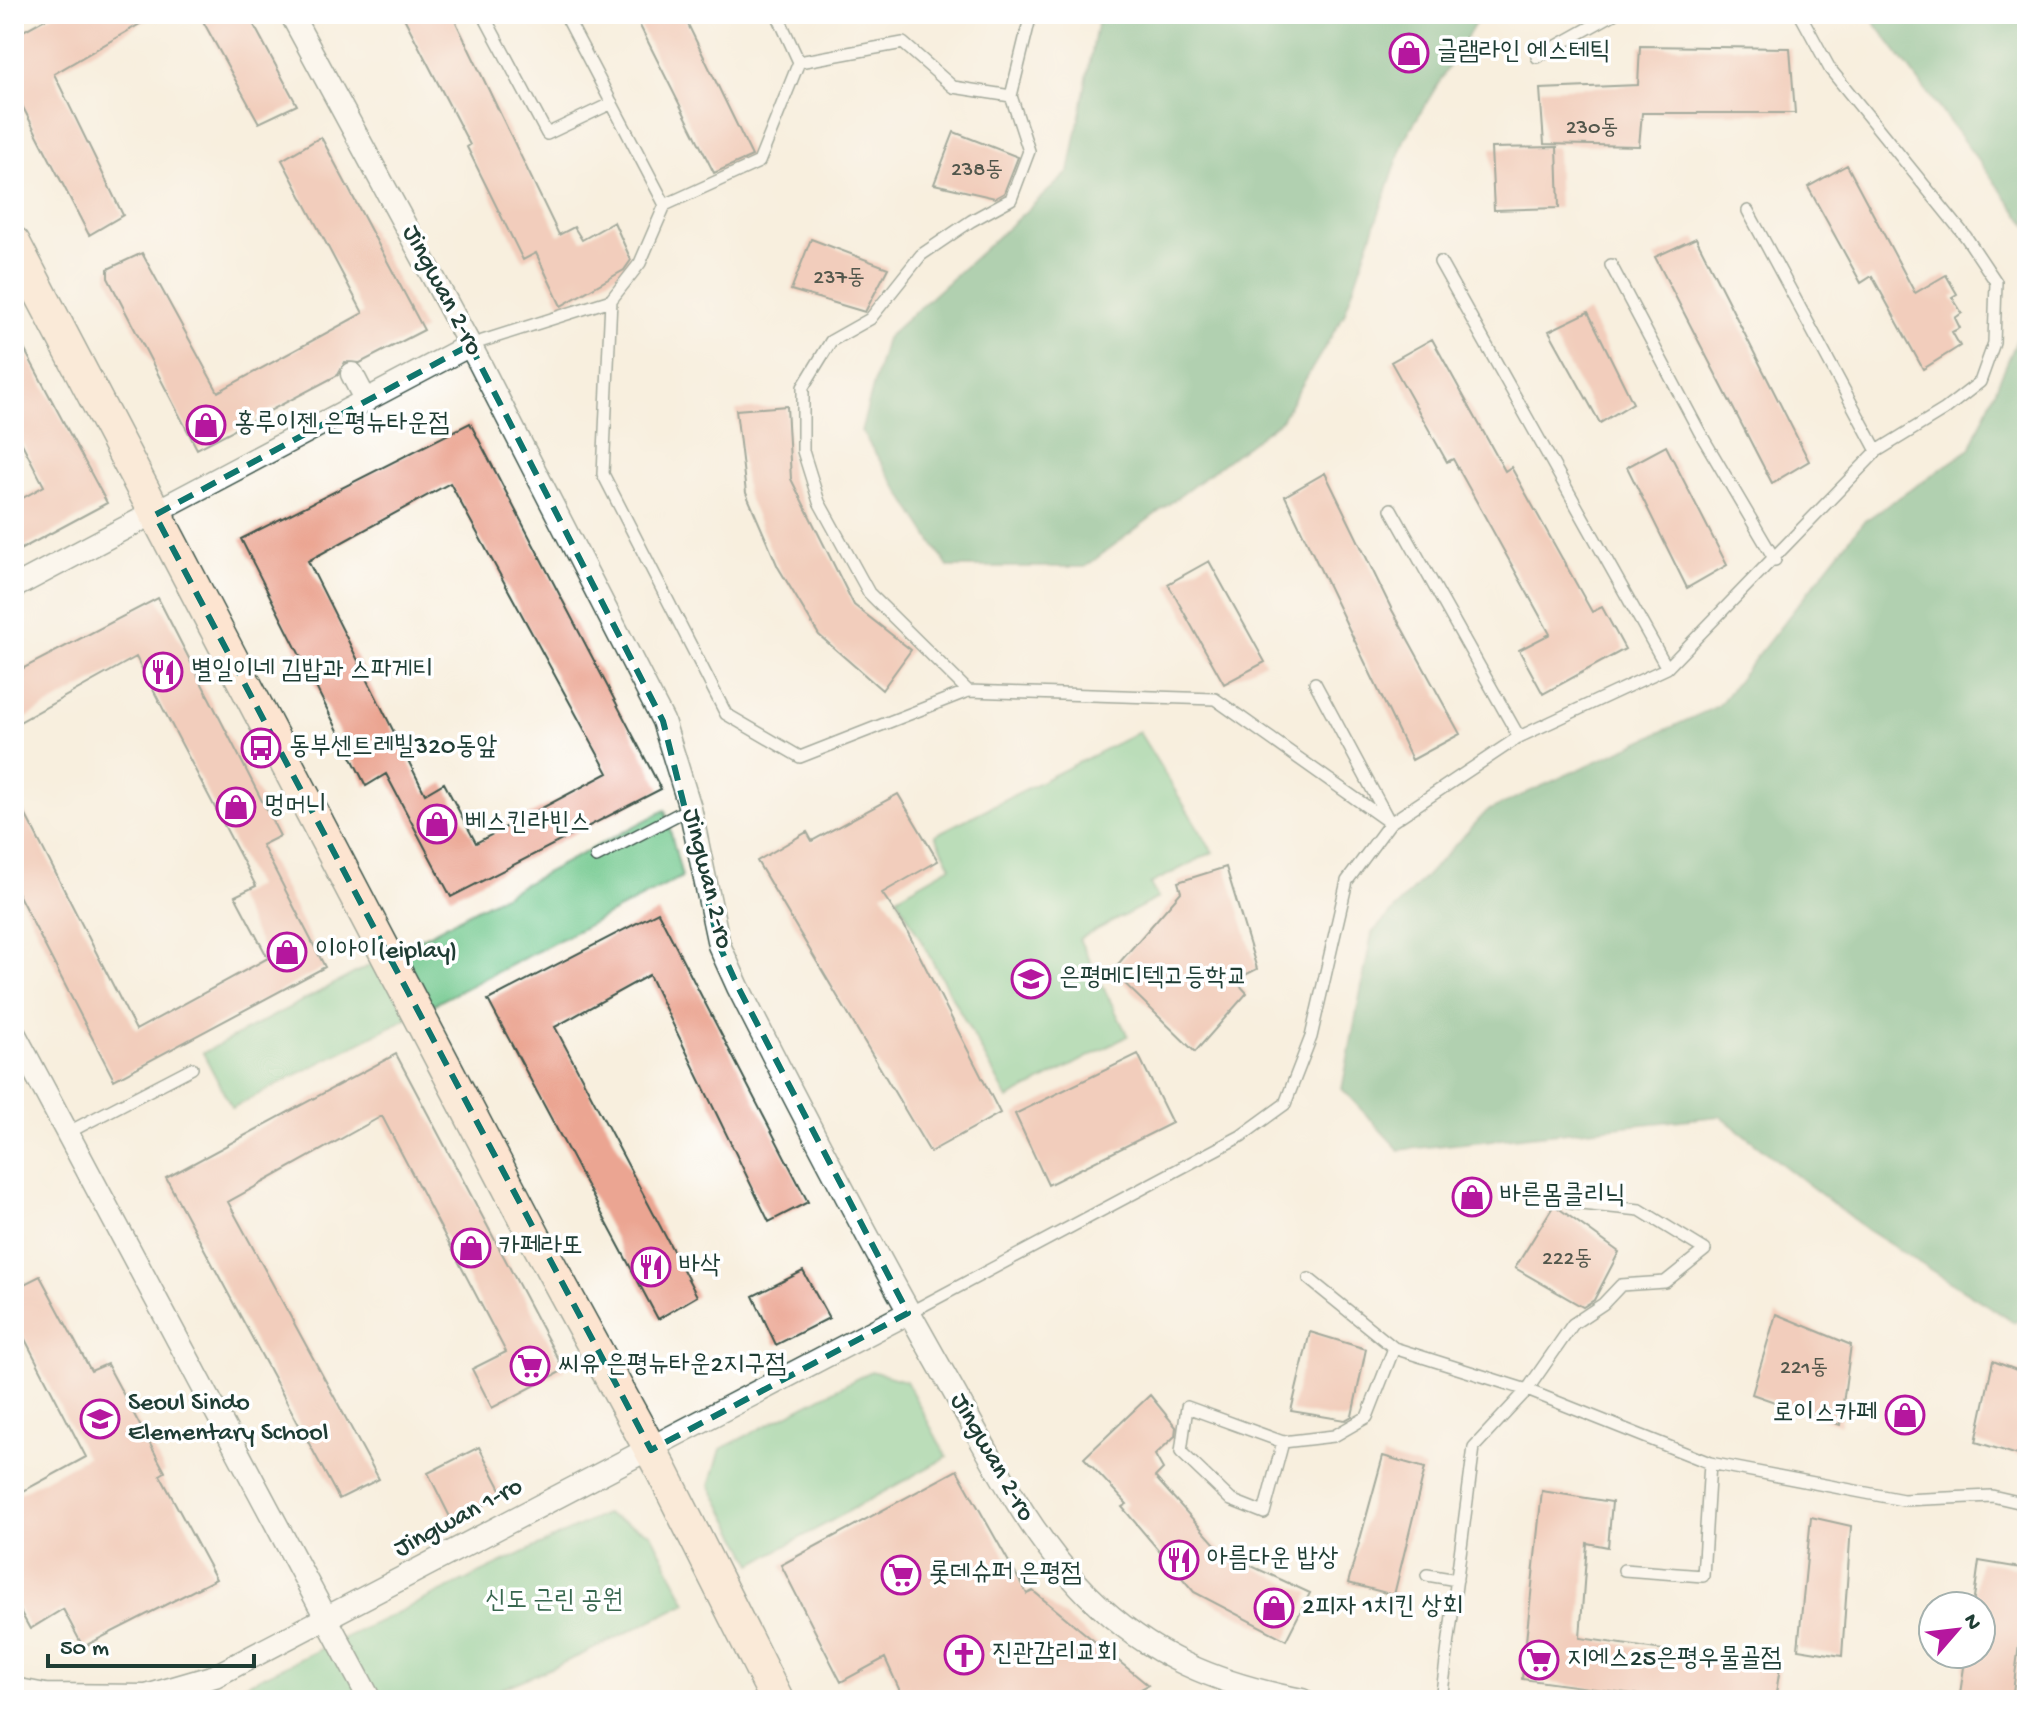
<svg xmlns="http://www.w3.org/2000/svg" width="2041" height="1714" viewBox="0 0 2041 1714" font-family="'Gochi Hand','Poor Story',sans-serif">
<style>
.green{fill:#71c88d;stroke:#488260;stroke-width:2}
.forest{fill:#5cac78;stroke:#3e7456;stroke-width:2}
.building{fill:#eba592;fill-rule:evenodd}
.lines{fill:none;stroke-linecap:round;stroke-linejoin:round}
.lane-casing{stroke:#40584e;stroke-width:14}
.street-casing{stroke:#40584e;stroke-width:25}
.secondary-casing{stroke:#40584e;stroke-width:35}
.lane{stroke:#fff;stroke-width:11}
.street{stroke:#fff;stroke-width:22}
.secondary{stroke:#fde4d0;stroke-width:32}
.marked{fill:none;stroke:#0f766e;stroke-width:6;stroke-dasharray:16 10;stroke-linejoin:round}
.labels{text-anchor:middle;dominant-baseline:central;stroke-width:7;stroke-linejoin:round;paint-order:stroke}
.number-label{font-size:22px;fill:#52574c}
.poi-label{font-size:26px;fill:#1f3d34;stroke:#fff;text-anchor:start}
.street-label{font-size:26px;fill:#1f3d34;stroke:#fff}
.park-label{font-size:26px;fill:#38674f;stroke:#fff}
</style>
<rect width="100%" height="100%" fill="#fff"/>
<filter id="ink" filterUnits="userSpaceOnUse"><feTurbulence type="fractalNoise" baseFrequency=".0125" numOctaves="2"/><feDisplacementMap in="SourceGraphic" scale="16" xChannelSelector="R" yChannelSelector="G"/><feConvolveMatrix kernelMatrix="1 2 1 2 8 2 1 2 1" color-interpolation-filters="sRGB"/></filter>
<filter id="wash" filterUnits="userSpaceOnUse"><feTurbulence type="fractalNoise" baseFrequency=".006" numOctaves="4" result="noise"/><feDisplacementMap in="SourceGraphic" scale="32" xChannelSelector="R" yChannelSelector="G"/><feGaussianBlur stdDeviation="1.8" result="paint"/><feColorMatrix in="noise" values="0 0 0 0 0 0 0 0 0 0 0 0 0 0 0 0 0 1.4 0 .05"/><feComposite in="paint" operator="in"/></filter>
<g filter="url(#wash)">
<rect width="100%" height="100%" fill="#f8efde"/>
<path class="green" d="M1139,732L1213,852L1150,884L1158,898L1079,939L1128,1036L1008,1099L897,897L951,866L935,835Z
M665,810L682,877L232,1108L203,1053Z
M871,1371L906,1381L947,1457L753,1564L710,1485L721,1449Z
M605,1514L651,1533L687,1603L579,1656L475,1700H213Z"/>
<path class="forest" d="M1099,14H1481L1405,138L1344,315L1281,420L1085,567H948L861,431L886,338L1069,172Z
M1868,14H2027V225Z
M2027,316V1315L2014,1322L1867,1230L1720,1116L1399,1150L1342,1089L1372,933L1487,811L1718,706L1863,522L1970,449Z"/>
<g id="blocks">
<path class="building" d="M54,14H157L54,74L123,215L89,235L14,90V36Z
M199,14H248L297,105L259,123Z
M402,14H452L559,235L574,227L582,240L614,222L631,260L624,270L561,306L536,253L523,260L467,147L470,145Z
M634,14H683L752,156L714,173Z
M1640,46L1790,48L1795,113H1642L1639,146L1544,144L1540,89L1638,85Z
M954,132L1018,157L1004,193L995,198L934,184Z
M321,137L424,330L360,363L345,362L338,375L197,449L108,278V269L142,253L218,392L363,313L282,160Z
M1557,147L1559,208L1494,210L1491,148Z
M1847,165L1915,293L1946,275L1957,294L1952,297L1962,313L1955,318L1960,328L1952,332L1960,346L1923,369L1872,276L1861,283L1808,187Z
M1696,238L1809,461L1772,483L1655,257Z
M811,239L888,268L865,312L791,290Z
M1588,312L1633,403L1600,423L1549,331Z
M14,330L107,503L14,553V503L44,486L14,428Z
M1432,339L1505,471L1511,467L1592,612L1602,607L1625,649L1543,694L1519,650L1550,634L1453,459L1447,462L1391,362Z
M787,406L791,479L854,605L911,650L882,690L819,635L778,567L746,493L736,410Z
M470,423L661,789L451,897L386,774L366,786L241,539ZM450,483L608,773L476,843L444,783L425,794L308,561Z
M1666,446L1727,565L1687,588L1627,467Z
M1325,473L1392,610L1460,734L1412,760L1285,496Z
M1209,561L1265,662L1224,684L1168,584Z
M158,598L280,836L262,845L325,967L114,1080L14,886V792L136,1030L268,958L235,896L256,886L136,657L14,725V673Z
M898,794L938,861L882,893L904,925L1000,1113L930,1152L757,861L807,832L812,841Z
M1226,867L1257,969L1235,980L1247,993L1195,1052L1112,971L1181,892L1178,882Z
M658,912L808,1202L769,1222L649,975L555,1027L697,1296L658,1319L488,1000Z
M396,1054L564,1370L492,1408L472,1369L506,1352L382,1116L228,1202L379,1479L339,1499L166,1178Z
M1138,1054L1172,1123L1048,1185L1015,1114Z
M1554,1205L1619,1252L1594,1300L1583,1307L1515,1268Z
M803,1271L829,1318L776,1345L753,1296Z
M40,1276L91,1371L107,1364L165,1472L160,1475L216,1579L83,1647L63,1609L30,1629L14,1600V1496L86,1457L14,1318V1289Z
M1776,1314L1851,1345L1840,1425L1752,1394Z
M1310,1332L1366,1349L1352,1416L1345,1420L1291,1411Z
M1993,1361L2027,1374V1458L1976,1442Z
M1150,1395L1176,1427L1175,1436L1155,1455L1163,1469L1155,1477L1223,1553L1310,1593L1286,1640L1194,1592L1122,1507L1127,1504L1084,1458Z
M479,1447L504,1495L452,1521L428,1473Z
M1383,1456L1425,1468L1394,1595L1348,1583Z
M957,1470L1027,1594L1033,1591L1148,1685L1121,1700H904L885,1658L841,1682L781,1565Z
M1542,1491L1612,1502L1608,1547L1587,1543L1580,1638L1780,1667L1775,1700H1677L1522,1679Z
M1811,1517L1851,1526L1842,1656L1798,1649Z
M1979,1561L2027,1569V1621L2022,1620L2012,1700H1959L1966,1654H1981V1606H1973Z"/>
</g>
</g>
<g filter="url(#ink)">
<use href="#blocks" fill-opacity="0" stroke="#40584e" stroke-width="2"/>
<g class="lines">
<g class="lane-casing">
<path id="lane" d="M483,14L547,134L612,103
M565,14L665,205
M777,14L799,62L759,162L665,205L640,263L611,300L603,474L726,714L800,757L968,691L1215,699L1390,823
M1537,57L1614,14
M799,62L903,43L953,87L1011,96
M1748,211L1877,451
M1440,262L1667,668
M1611,265L1699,431L1775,560
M470,345L611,300
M1391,509L1519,737
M1315,683L1388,819
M968,691L869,593L819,502L803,451V387L831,341L870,319L921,255L971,221L1011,199L1029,151L1011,96L1031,14
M596,857L690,808
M67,1133L192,1068
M1309,1279L1394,1348L1527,1390L1710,1463L1903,1500L1992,1496L2027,1504
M909,1313L1241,1136L1285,1104L1311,1037L1347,881L1390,823L1519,737L1667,668L1877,451L1944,410L1980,382L1994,343L1996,282L1966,237L1830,69L1800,14
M1283,1442L1264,1513L1231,1500L1181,1452L1187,1407L1283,1442L1334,1436L1367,1417L1394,1348
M1624,1570L1703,1576L1710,1463
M1427,1575L1457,1580
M1441,1700L1474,1447L1527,1390L1573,1324L1603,1304L1621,1285L1665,1282L1705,1250L1640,1210L1571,1203"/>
</g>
<g class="street-casing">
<path id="street" d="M291,14L479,362L663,721L690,808L719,945L738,987C806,1121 875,1254 949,1383C991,1457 1028,1534 1088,1595C1150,1657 1218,1684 1302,1700
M352,374L366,401
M14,587L470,345
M14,1033L370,1700
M14,1689L45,1695L146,1696L215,1676L908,1313"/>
</g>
<g class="secondary-casing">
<path id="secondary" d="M14,243L535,1238L661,1469L777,1700"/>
</g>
<use href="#lane" class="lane"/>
<use href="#street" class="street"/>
<use href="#secondary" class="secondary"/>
</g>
</g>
<path d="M0 0H2041V1714H0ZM470,345L663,721L719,945L738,987L908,1313L651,1450L155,515Z" fill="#f8efde" fill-opacity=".55" fill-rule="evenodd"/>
<path class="marked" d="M470,345L663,721L719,945L738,987L908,1313L651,1450L155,515Z"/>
<defs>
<g id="shop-ring" transform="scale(2)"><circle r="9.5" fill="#fff" stroke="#b5179e" stroke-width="1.5"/><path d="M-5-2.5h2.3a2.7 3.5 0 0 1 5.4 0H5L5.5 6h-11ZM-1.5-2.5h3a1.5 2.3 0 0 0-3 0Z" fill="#b5179e"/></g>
<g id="restaurant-ring" transform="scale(2)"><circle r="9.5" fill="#fff" stroke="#b5179e" stroke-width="1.5"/><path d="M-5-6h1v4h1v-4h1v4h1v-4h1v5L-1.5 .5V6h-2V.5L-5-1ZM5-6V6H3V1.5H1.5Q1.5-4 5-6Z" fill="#b5179e"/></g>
<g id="bus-ring" transform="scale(2)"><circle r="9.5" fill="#fff" stroke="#b5179e" stroke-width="1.5"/><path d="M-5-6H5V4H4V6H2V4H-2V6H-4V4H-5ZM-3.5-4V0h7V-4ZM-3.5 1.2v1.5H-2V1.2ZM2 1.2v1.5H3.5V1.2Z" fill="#b5179e"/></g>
<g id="school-ring" transform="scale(2)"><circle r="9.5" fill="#fff" stroke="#b5179e" stroke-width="1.5"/><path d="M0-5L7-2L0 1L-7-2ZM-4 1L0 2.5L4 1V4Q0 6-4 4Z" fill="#b5179e"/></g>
<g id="supermarket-ring" transform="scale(2)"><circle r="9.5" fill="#fff" stroke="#b5179e" stroke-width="1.5"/><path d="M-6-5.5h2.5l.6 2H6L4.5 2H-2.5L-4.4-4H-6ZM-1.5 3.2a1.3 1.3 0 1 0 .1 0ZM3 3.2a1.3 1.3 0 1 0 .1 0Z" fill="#b5179e"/></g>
<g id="church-ring" transform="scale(2)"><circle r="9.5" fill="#fff" stroke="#b5179e" stroke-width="1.5"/><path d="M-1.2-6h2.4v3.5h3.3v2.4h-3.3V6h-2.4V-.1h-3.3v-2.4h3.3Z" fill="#b5179e"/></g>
</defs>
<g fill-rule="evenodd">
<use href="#shop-ring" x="1409" y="53"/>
<use href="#shop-ring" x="206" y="425"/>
<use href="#restaurant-ring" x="163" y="672"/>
<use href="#bus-ring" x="261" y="748"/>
<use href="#shop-ring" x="236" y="807"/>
<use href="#shop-ring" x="437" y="824"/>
<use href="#shop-ring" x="287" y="952"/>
<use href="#school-ring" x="1031" y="979"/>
<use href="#shop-ring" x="1472" y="1197"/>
<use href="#shop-ring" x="471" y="1248"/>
<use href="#restaurant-ring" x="651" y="1267"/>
<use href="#supermarket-ring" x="530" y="1366"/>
<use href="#shop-ring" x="1905" y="1415"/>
<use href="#school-ring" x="100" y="1419"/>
<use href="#restaurant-ring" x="1179" y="1560"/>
<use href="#supermarket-ring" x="901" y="1575"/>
<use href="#shop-ring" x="1274" y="1608"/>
<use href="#church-ring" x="964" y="1655"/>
<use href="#supermarket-ring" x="1539" y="1660"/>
</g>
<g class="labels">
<g class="number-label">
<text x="1592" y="129">230동</text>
<text x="977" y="171">238동</text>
<text x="839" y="279">237동</text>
<text x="1567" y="1260">222동</text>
<text x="1804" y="1369">221동</text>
</g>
<g class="poi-label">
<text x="1437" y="53">글램라인 에스테틱</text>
<text x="234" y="425">홍루이젠 은평뉴타운점</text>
<text x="191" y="672">별일이네 김밥과 스파게티</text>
<text x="289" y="748">동부센트레빌320동앞</text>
<text x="264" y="807">멍머니</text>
<text x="465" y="824">베스킨라빈스</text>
<text x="315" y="952">이아이(eiplay)</text>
<text x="1059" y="979">은평메디텍고등학교</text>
<text x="1500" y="1197">바른몸클리닉</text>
<text x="499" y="1248">카페라또</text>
<text x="679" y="1267">바삭</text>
<text x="558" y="1366">씨유 은평뉴타운2지구점</text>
<text x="128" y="1404">Seoul Sindo<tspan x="128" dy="30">Elementary School</tspan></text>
<text x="1877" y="1415" text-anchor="end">로이스카페</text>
<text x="1207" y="1560">아름다운 밥상</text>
<text x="929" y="1575">롯데슈퍼 은평점</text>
<text x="1302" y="1608">2피자 1치킨 상회</text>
<text x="992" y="1655">진관감리교회</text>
<text x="1567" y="1660">지에스25은평우물골점</text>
</g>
<g class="street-label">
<text transform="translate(441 291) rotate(62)">Jingwan 2-ro</text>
<text transform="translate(706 879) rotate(76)">Jingwan 2-ro</text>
<text transform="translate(991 1458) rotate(60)">Jingwan 2-ro</text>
<text transform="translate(459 1519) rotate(-28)">Jingwan 1-ro</text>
</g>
<g class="park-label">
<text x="554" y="1602">신도 근린 공원</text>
</g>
</g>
<rect width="2041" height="1714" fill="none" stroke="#fff" stroke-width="48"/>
<g transform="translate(1957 1630) rotate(62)"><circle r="38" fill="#ffffff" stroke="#a5b1ae" stroke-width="2"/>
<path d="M0-6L14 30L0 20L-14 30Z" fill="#b5179e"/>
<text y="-12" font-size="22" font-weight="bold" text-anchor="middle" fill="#1f3d34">N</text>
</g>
<path d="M48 1654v12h206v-12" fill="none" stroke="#1f3d34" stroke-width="4"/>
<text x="60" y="1654" font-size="24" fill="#1f3d34" stroke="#ffffff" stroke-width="6" paint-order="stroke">50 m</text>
</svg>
